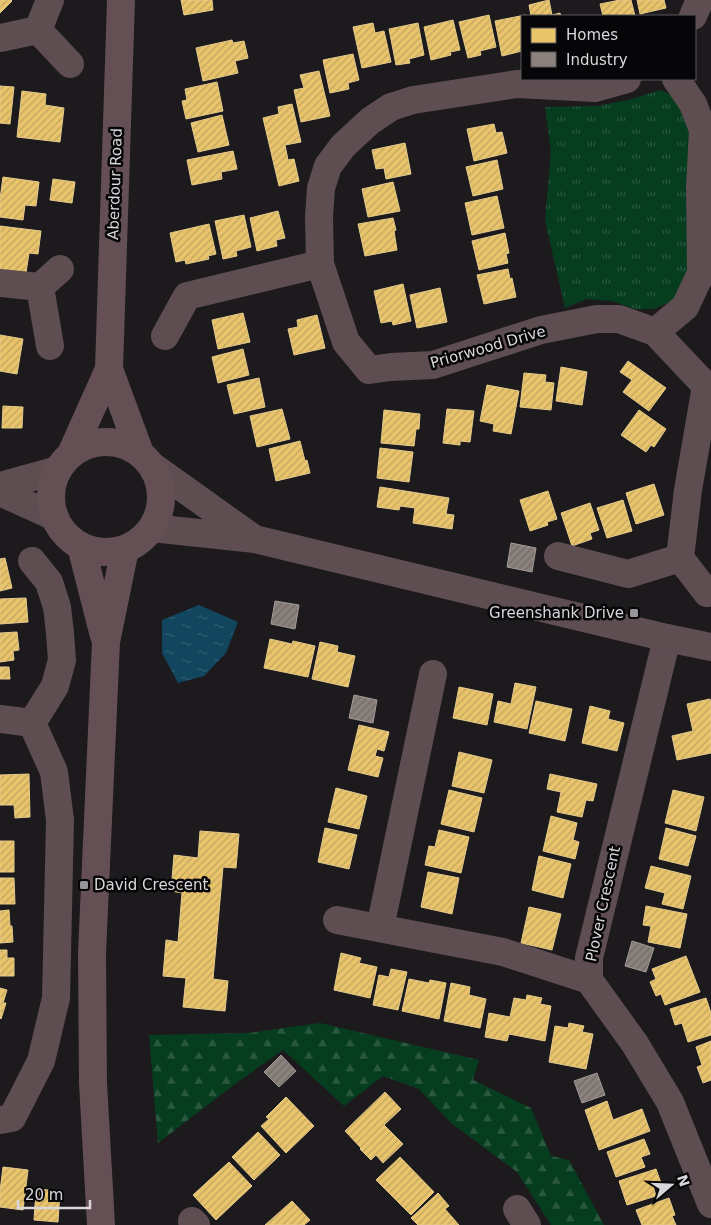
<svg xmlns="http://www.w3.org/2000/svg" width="711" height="1225" viewBox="0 0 711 1225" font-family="'DejaVu Sans',sans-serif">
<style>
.grass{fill:url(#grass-tufts)}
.forest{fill:url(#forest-firs)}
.water{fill:url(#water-ripples)}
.homes{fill:url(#homes-hatch);stroke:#e4ca8c}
.industry{fill:url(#industry-hatch);stroke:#a29b98}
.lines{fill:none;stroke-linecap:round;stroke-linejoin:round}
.minor{stroke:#5e4d51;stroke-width:28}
.tertiary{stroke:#5e4d51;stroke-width:28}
.secondary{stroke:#644f54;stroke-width:28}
.poi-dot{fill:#979598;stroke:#060507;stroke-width:2}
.labels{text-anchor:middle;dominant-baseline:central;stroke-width:5;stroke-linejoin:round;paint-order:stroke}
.street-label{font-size:15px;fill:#d9d7da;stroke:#060507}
.poi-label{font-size:15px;fill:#d9d7da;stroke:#060507;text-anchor:end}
</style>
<defs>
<pattern id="grass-tufts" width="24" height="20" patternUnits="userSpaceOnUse" patternTransform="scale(1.25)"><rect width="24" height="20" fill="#063d1f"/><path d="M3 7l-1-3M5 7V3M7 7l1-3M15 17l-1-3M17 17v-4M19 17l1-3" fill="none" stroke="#2a583f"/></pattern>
<pattern id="forest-firs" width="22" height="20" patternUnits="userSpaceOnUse" patternTransform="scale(1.25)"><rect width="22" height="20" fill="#063d1f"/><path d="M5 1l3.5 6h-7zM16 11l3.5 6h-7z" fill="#2a583f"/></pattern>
<pattern id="water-ripples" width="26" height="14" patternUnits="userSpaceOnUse" patternTransform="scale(1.25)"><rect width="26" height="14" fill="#11465e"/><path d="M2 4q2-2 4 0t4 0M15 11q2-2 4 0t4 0" fill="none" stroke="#336074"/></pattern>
<pattern id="homes-hatch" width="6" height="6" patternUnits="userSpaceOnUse" patternTransform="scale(1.25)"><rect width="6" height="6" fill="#e9c46a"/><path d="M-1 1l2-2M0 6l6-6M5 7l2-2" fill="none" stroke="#bfa360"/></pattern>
<pattern id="industry-hatch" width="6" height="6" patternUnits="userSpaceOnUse" patternTransform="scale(1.25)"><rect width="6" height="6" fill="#8a817c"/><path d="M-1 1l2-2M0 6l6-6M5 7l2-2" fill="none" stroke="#706a67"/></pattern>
</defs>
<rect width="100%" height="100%" fill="#1c1a1d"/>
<path class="grass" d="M660,90L670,94L691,121L687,276L673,301L654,309H635L612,301L587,299L565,308L545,221L551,151L545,107L598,106L632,99Z"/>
<path class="forest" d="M320,1023L479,1060L473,1080L531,1108L551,1156L569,1160L604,1225H551L517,1172L451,1123L419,1089L383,1076L344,1106L283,1050L235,1084L158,1143L149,1035L249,1033Z"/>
<path class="water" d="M199,605L238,622L226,653L204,676L178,683L162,653V620Z"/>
<path class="homes" d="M0,0H11L12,1L0,13Z
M181,0H212L213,10L184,15Z
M549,0L552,15L560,13L561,16H531L529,5Z
M620,0H631L635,16H603L600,4Z
M637,0H664L666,8L640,14Z
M489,15L496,47L480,51L481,55L468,58L459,22Z
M525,15L526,16H522V51L502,56L495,21Z
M453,20L460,50L450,52L451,55L431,60L424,27Z
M373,23L375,33L384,31L391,62L362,68L353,27Z
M418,23L424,55L409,59L410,63L396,65L389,29Z
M232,40L233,43L244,41L248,58L235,61L238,73L203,81L196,48Z
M353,54L359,80L348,83L349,89L330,93L323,60Z
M319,71L330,116L301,122L294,90L304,88L300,75Z
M217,82L223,111L186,119L182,101L187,100L185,89Z
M0,86L14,87L10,124L0,123Z
M22,91L46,94L45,105L64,108L60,142L17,137Z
M292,104L301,142L285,145L288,160L294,159L299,181L279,186L263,118L279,114L278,107Z
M222,115L229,145L198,152L191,123Z
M494,124L496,133L502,132L507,153L474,161L467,129Z
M405,143L411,174L386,179L384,168L376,169L372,150Z
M233,151L237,169L221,172L222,179L192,185L187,160Z
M497,160L503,189L473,196L466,167Z
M3,177L39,182L36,206L25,205L23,220L0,217V199Z
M53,179L75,182L72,203L50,200Z
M393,182L400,211L368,217L362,189Z
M497,196L504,228L472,235L465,203Z
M278,211L285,238L276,240L277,246L257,251L250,218Z
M244,215L251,247L236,251L237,256L223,259L215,221Z
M393,218L396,230L394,231L397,250L365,256L358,224Z
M209,224L216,254L208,256L209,259L186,264L185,260L176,262L170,233Z
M0,226L41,231L38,254L29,253L26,273L0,270Z
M505,233L509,253L506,254L508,263L479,270L472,241Z
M508,269L510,279L512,278L516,297L484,304L477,275Z
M403,284L411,321L393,325L392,321L381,323L374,291Z
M440,288L447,322L417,328L410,295Z
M243,313L250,342L218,349L212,320Z
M317,315L325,348L294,355L288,329L298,327L297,320Z
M0,335L23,339L17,374L0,371Z
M243,349L249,375L218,383L212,357Z
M628,361L666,388L649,411L623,392L632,380L620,372Z
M561,367L587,372L582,405L556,401Z
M524,373L546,375L545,382L554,383L551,410L520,407Z
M259,378L265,407L234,414L227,385Z
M487,385L519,391L511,434L493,431L494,424L480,421Z
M3,406L23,407L22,428H2Z
M282,409L290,439L257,447L250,416Z
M447,409L474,411L470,442L460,441V445L443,443Z
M384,410L420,414L419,429H416L414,446L381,443Z
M639,410L666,429L654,447L651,445L646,452L621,435Z
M300,441L305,461L307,460L310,473L276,481L269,449Z
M380,448L413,452L409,482L377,478Z
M654,484L664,515L636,524L626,493Z
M380,487L449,498L446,514L454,515L452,529L413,523L415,508L400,506L399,510L377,507Z
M548,491L557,519L547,522L548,525L530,531L520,500Z
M623,500L632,531L607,538L597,508Z
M590,503L599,530L590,533L592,539L572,546L561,513Z
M5,558L12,588L0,591V559Z
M26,598L28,622L0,624V599Z
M17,632L19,650L13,651L14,660L0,662V633Z
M270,639L292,644L293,641L315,646L308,677L264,668Z
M320,642L338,646L337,652L355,656L348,687L312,679Z
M0,667H9L10,679H0Z
M515,683L536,687L527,729L494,722L498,701L511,704Z
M459,687L493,694L487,725L453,718Z
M710,699L711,704V753L677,760L672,736L693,731L687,704Z
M536,701L572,709L565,741L529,733Z
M590,706L610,711L608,719L624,723L617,751L582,743Z
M359,725L389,732L384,751L377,749L375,756L383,758L378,777L348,770Z
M459,752L492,760L484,793L452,786Z
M29,774L30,817L15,818L14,805H0V775Z
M550,774L597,784L593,801L586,800L582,817L557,812L561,792L547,789Z
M336,788L367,796L359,829L328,822Z
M449,790L482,798L474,832L441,824Z
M673,790L704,797L696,831L665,823Z
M551,816L577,823L573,840L579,842L575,859L543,851Z
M325,828L357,835L349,869L318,862Z
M666,828L696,836L688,866L659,859Z
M439,830L469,837L461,873L425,865L429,846L435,847Z
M200,831L239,834L236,868L223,867L213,979L228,981L225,1011L183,1007L186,978L163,976L166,940L178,942L182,893L171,891L174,855L198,858Z
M0,841H14V872H0Z
M539,856L571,864L563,898L532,890Z
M651,866L691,876L683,909L662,904L665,893L645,888Z
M428,872L459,878L452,914L421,907Z
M0,878H14L15,904H0Z
M646,906L687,914L680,948L648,942L651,926L643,925Z
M529,907L561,914L552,950L521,943Z
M9,910L10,926H12L13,942L0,943V911Z
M0,950H7V958H14V976H0Z
M341,953L361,958L359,963L377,967L370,998L334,990Z
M686,956L700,992L665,1005L661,994L656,996L650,982L656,979L652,969Z
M391,969L407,972L398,1010L373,1005L379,975L389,977Z
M409,979L429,983L430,980L446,983L439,1019L402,1011Z
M451,983L470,987L469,995L486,999L480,1028L444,1021Z
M0,988L7,990L3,1003H6L1,1019L0,1018Z
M527,995L542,998L540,1004L551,1006L545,1041L509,1034L507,1041L485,1037L489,1013L510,1017L514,998L526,1000Z
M706,998L711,1013V1035L688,1042L682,1023L675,1025L670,1009Z
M569,1023L584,1026L582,1032L593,1034L586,1069L549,1062L555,1026L568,1028Z
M711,1041V1080L703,1083L697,1067L702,1065L696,1047Z
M385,1092L401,1109L384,1125L403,1144L383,1163L376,1155L371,1160L360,1149L361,1148L345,1131Z
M286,1097L314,1126L286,1153L261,1126L269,1119L266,1117Z
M607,1101L613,1120L642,1109L650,1131L599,1150L585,1110Z
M258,1132L280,1155L254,1180L232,1157Z
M644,1139L650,1154L641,1157L645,1167L616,1177L607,1152Z
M400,1157L434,1192L411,1215L376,1180Z
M229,1162L252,1186L216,1220L193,1195Z
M3,1167L28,1170L23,1210L0,1207V1191Z
M656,1169L661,1183L653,1186L656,1196L627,1205L619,1181Z
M36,1189L60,1191L58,1222L34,1220Z
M438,1193L449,1206L445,1209L459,1225H418L411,1218Z
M669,1198L675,1215L672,1216L676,1225H642L636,1210Z
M292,1201L310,1220L304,1225H265Z"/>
<path class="industry" d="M511,543L536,548L532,572L507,567Z
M275,601L299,605L295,629L271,624Z
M354,695L377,700L373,723L349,718Z
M632,941L654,948L646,972L625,966Z
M281,1055L296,1071L279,1087L264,1072Z
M597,1073L605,1095L582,1103L574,1081Z"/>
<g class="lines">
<path class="minor" d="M693,16L700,0
M38,30L50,0
M0,38L38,30L70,64
M627,79L595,88L517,84L413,100L391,107L370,121L343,146L328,166L321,188L319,216L320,264L346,342L369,370L391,367L433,365L541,330L597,319H619L655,332L706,386H711
M0,283L40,287L50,346
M40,287L60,269
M655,332L685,307L701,273L700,186L703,130L693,104L676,79
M165,336L187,296L320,264
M0,486L58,470
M0,492L55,517
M558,556L628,574L680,558L707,593
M680,558L688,490L706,386
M667,638L589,958V980L635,1044L670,1102L711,1204
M0,719L32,723L54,772L60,820L56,998L41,1061L12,1118L0,1120
M32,723L55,686L62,660L60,633L57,607L49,582L32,561
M337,920L503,952L589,980
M380,928L433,674
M517,1209L527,1225
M192,1221L196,1225"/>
<path class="tertiary" d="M152,466L253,538
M152,528L255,539L667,638L711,647"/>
<path class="secondary" d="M109,369L140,453
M51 497a55 55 0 1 1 110 0a55 55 0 1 1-110 0Z
M71,454L109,369L121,0
M81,546L104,636
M101,1225L93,1083L92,953L106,642L125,549"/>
</g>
<g class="poi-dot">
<rect x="629" y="608" width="10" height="10" rx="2.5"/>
<rect x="79" y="880" width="10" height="10" rx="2.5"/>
</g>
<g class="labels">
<g class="street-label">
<text transform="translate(115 184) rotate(-88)">Aberdour Road</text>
<text transform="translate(488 347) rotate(-16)">Priorwood Drive</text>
<text transform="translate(603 904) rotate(-78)">Plover Crescent</text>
</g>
<g class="poi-label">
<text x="624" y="613">Greenshank Drive</text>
<text x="94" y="885" text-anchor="start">David Crescent</text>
</g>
</g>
<rect x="521" y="15" width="175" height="65" fill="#060507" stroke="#5a595b"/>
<rect x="531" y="28" width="25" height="15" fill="#e9c46a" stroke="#5a595b"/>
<text x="566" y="40" font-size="15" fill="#d9d7da">Homes</text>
<rect x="531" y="52" width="25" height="15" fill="#8a817c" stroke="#5a595b"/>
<text x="566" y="65" font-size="15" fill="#d9d7da">Industry</text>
<g transform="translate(671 1185) rotate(71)" stroke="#060507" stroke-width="4" paint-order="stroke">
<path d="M0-4L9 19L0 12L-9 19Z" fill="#d9d7da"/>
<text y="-8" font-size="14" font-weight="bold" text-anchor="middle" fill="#d9d7da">N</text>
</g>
<path d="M18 1200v8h72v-8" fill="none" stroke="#d9d7da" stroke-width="2.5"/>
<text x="25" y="1200" font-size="15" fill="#d9d7da" stroke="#060507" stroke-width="4" paint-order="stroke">20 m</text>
</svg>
